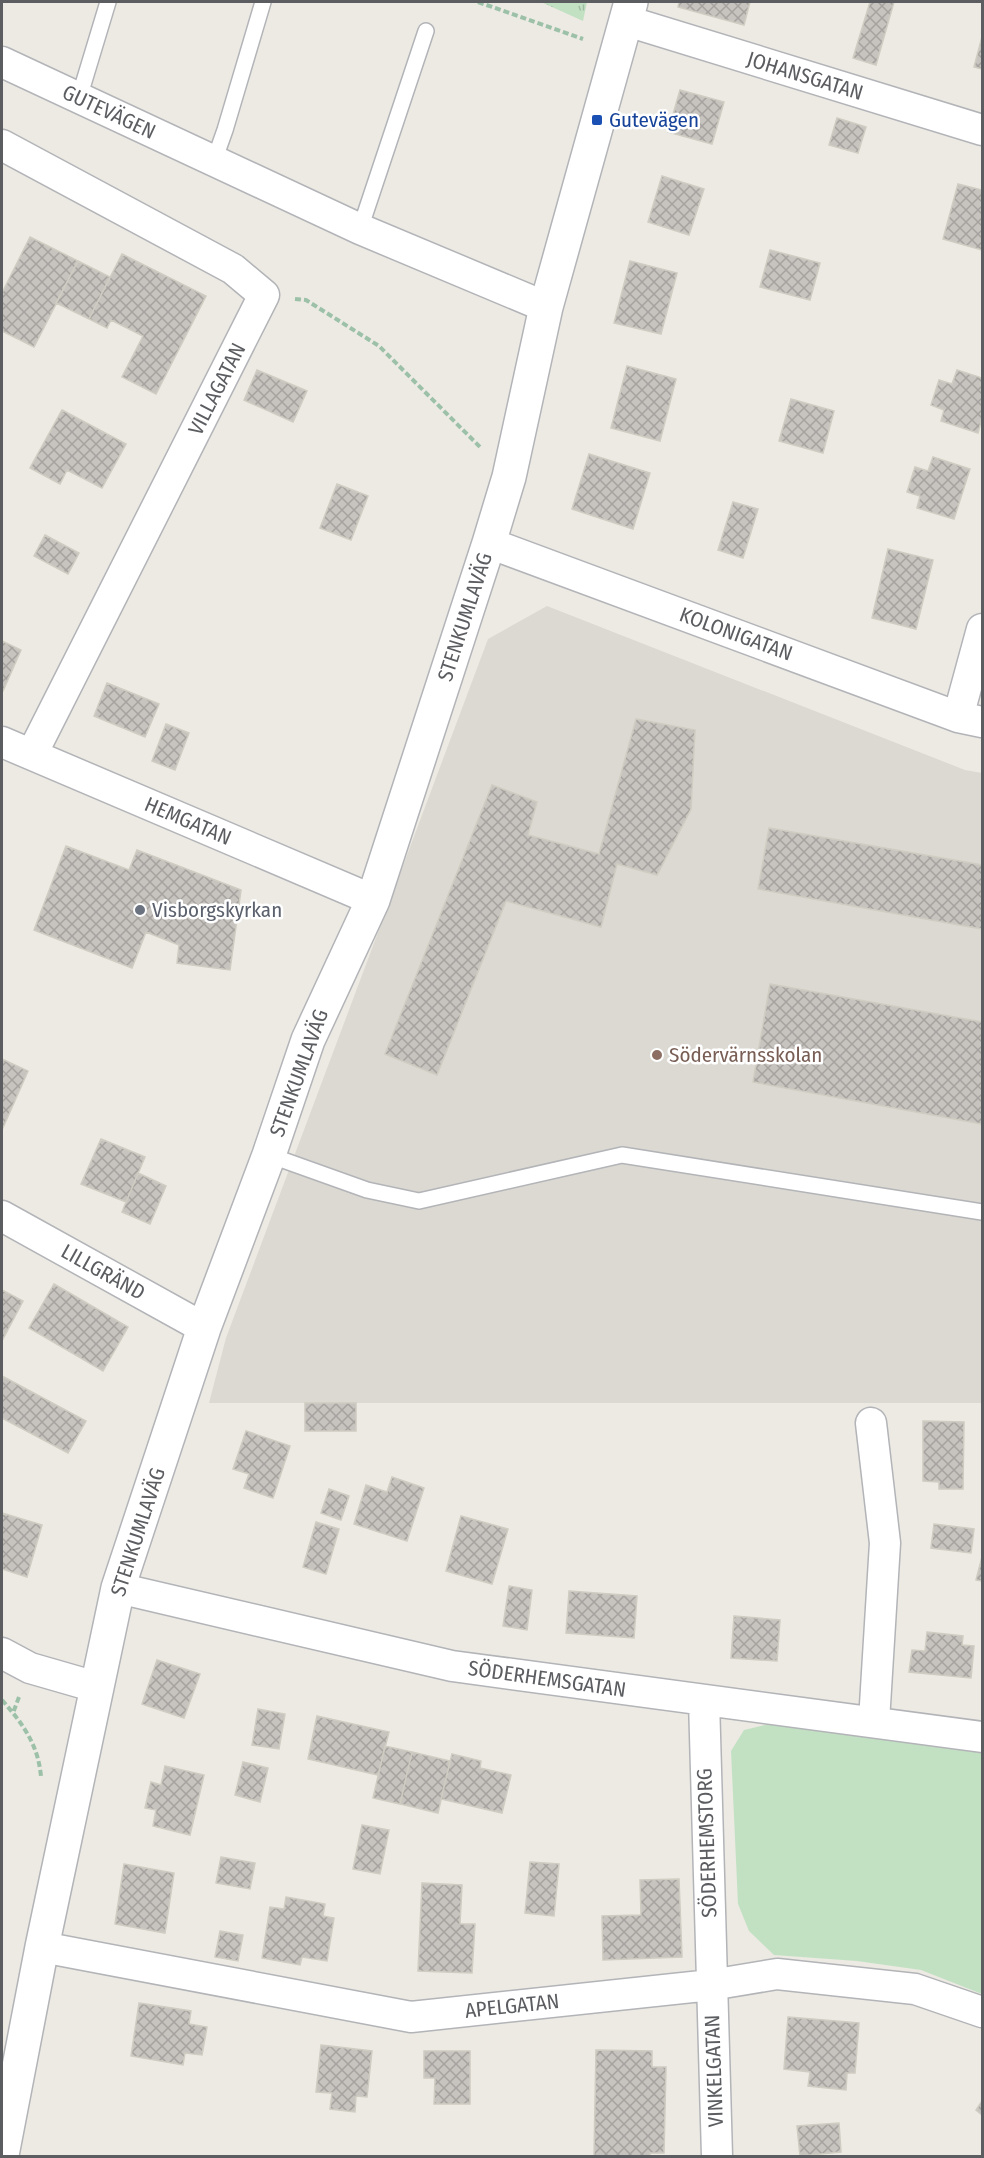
<svg xmlns="http://www.w3.org/2000/svg" width="984" height="2158" viewBox="0 0 984 2158" font-family="'Fira Sans Condensed',sans-serif">
<style>
.education{fill:#dbd9d1}
.grass{fill:#c2e1c3}
.park{fill:url(#park-tufts)}
.building{fill:url(#building-cross-hatch);stroke:#cfccc2;stroke-width:1.5}
.lines{fill:none;stroke-linecap:round;stroke-linejoin:round}
.service-casing{stroke:#b3b4b8;stroke-width:18}
.minor-casing{stroke:#b3b4b8;stroke-width:33}
.tertiary-casing{stroke:#b3b4b8;stroke-width:36}
.path{stroke:#9cc1a8;stroke-width:4;stroke-dasharray:6 3;stroke-linecap:butt}
.service{stroke:#fff;stroke-width:15}
.minor{stroke:#fff;stroke-width:30}
.tertiary{stroke:#fff;stroke-width:33}
.transit-dot{fill:#1a4fb4;stroke:#fff;stroke-width:2}
.worship-dot{fill:#6b7280;stroke:#fff;stroke-width:2}
.education-dot{fill:#8d6e63;stroke:#fff;stroke-width:2}
.labels{text-anchor:middle;dominant-baseline:central;stroke-width:5;stroke-linejoin:round;paint-order:stroke}
.street-label{font-size:21px;fill:#5b5d61;stroke:#fff}
.transit-label{font-size:21px;fill:#164399;stroke:#fff;text-anchor:start}
.worship-label{font-size:21px;fill:#5b616d;stroke:#fff;text-anchor:start}
.education-label{font-size:21px;fill:#785e54;stroke:#fff;text-anchor:start}
</style>
<defs>
<pattern id="park-tufts" width="24" height="20" patternUnits="userSpaceOnUse" patternTransform="scale(1.5)"><rect width="24" height="20" fill="#c2e1c3"/><path d="M3 7l-1-3M5 7V3M7 7l1-3M15 17l-1-3M17 17v-4M19 17l1-3" fill="none" stroke="#a1baa2"/></pattern>
<pattern id="building-cross-hatch" width="8" height="8" patternUnits="userSpaceOnUse" patternTransform="scale(1.5)"><rect width="8" height="8" fill="#c7c4bf"/><path d="M0 0l8 8M0 8l8-8" fill="none" stroke="#a5a29f"/></pattern>
</defs>
<rect width="100%" height="100%" fill="#eceae3"/>
<path class="education" d="M547,606L965,770L982,773V1403H209L226,1338L488,639Z"/>
<path class="grass" d="M769,1724L982,1752V1994L921,1970L857,1961L774,1955L749,1931L738,1904L731,1751L744,1730Z"/>
<path class="park" d="M541,2H587L583,21Z"/>
<path class="building" d="M679,2H750L744,25L678,7Z
M870,2H894L876,65L853,58Z
M982,37V69L974,67Z
M680,90L724,102L712,144L668,132Z
M837,118L866,127L858,153L829,145Z
M662,176L704,189L689,235L648,222Z
M958,184L982,190V250L943,239Z
M30,237L78,261L34,347L2,331V293Z
M770,250L820,263L810,300L760,287Z
M122,254L206,296L156,394L122,377L143,336L111,320L107,328L89,319Z
M78,261L110,277L89,319L56,303Z
M630,261L677,273L661,334L614,323Z
M627,366L676,379L660,441L611,428Z
M257,370L307,391L293,422L244,400Z
M957,370L982,378V418L978,433L941,421L944,410L931,405L939,380L952,384Z
M791,399L834,411L823,453L779,441Z
M62,410L126,444L102,488L67,470L60,484L30,468Z
M589,454L650,473L633,529L572,509Z
M933,457L970,469L954,519L917,508L920,496L907,492L915,467L928,471Z
M337,484L368,496L351,540L320,528Z
M733,502L758,509L743,558L718,550Z
M45,535L79,553L68,574L34,556Z
M888,549L933,560L916,629L872,618Z
M2,641L21,650L3,691H2Z
M107,683L159,704L145,737L94,716Z
M636,719L695,730L691,809L657,875L617,864L601,927L506,901L437,1075L385,1054L492,785L537,802L528,835L599,854Z
M166,724L189,733L175,770L152,761Z
M769,828L982,865V929L758,889Z
M66,846L129,870L137,850L241,890L230,970L177,963L179,945L146,932L132,968L34,930Z
M770,984L982,1022V1124L753,1082Z
M2,1059L28,1071L2,1130Z
M101,1139L145,1157L126,1202L81,1184Z
M138,1173L166,1186L150,1224L122,1212Z
M54,1284L128,1327L103,1371L29,1328Z
M2,1290L23,1301L2,1341Z
M2,1376L86,1421L68,1453L2,1418Z
M305,1403H356V1431H305Z
M923,1421L964,1422L963,1489H939V1482L923,1481Z
M246,1431L290,1446L273,1498L244,1488L249,1474L233,1469Z
M392,1477L424,1488L407,1541L354,1524L366,1485L387,1492Z
M329,1489L349,1496L341,1520L321,1513Z
M2,1513L42,1525L27,1577L2,1569Z
M461,1516L508,1529L492,1584L446,1571Z
M316,1522L339,1529L326,1574L303,1567Z
M934,1524L974,1529L971,1553L931,1548Z
M982,1557V1581L976,1580Z
M509,1586L532,1590L527,1630L503,1626Z
M569,1591L637,1596L634,1638L566,1633Z
M734,1616L780,1620L777,1661L731,1658Z
M927,1632L963,1636L962,1645L974,1646L971,1678L909,1672L912,1650L925,1651Z
M157,1660L200,1674L184,1718L142,1704Z
M258,1709L285,1714L279,1749L252,1745Z
M317,1716L389,1732L378,1775L308,1759Z
M385,1746L412,1752L400,1804L373,1798Z
M412,1752L450,1761L438,1813L400,1804Z
M452,1754L481,1761L480,1768L511,1775L502,1813L441,1799Z
M243,1762L268,1768L260,1802L235,1795Z
M165,1766L204,1775L190,1835L153,1826L156,1810L145,1808L151,1782L161,1785Z
M362,1825L389,1830L380,1874L353,1869Z
M221,1857L255,1863L250,1889L216,1883Z
M530,1862L559,1864L554,1916L525,1913Z
M124,1864L174,1873L165,1933L115,1924Z
M679,1879L682,1957L603,1960L602,1916L641,1915L640,1880Z
M422,1883L462,1885L460,1924H475L472,1973L418,1971Z
M286,1897L325,1904L323,1916L334,1918L327,1961L302,1957L300,1965L262,1958L270,1907L284,1909Z
M220,1931L243,1935L238,1961L215,1957Z
M139,2003L191,2011L189,2024L207,2027L202,2055L185,2053L183,2065L131,2056Z
M788,2017L859,2023L855,2073H847L846,2090L808,2086L810,2072L784,2069Z
M321,2045L372,2051L367,2097L356,2096L355,2112L330,2109L332,2093L316,2092Z
M596,2050L652,2051V2067H666L664,2153H650V2156H594Z
M424,2051H470V2104H434L435,2078H424Z
M982,2101V2115L976,2110Z
M839,2123L841,2152L800,2156L797,2126Z"/>
<g class="lines">
<g class="service-casing">
<path id="service" d="M79,98L108,2
M214,161L225,130L263,2
M360,229L426,31
M269,1155L367,1190L419,1201L622,1155L982,1212"/>
</g>
<g class="minor-casing">
<path id="minor" d="M627,21L982,130
M2,62L360,229L546,307
M2,145L233,269L264,295L32,754
M489,543L958,717L982,722
M958,717L982,629
M2,742L373,900
M2,1216L204,1328
M871,1423L885,1543L874,1721
M118,1588L452,1666L982,1737
M2,1653L30,1668L96,1687
M704,1700L717,2156
M42,1947L411,2017L711,1985L777,1974L915,1989L982,2012"/>
</g>
<g class="tertiary-casing">
<path id="tertiary" d="M2,2155L42,1947L118,1588L204,1328L269,1155L308,1040L373,900L489,543L509,477L546,307L631,2"/>
</g>
<path class="path" d="M478,2L583,39
M295,299L306,300L379,346L481,448
M19,1697L13,1713C29,1733 39,1752 41,1777
M2,1700L13,1713"/>
<use href="#service" class="service"/>
<use href="#minor" class="minor"/>
<use href="#tertiary" class="tertiary"/>
</g>
<rect class="transit-dot" x="591" y="114" width="12" height="12" rx="3"/>
<circle class="worship-dot" cx="140" cy="910" r="6"/>
<circle class="education-dot" cx="657" cy="1055" r="6"/>
<g class="labels">
<g class="street-label">
<text transform="translate(805 76) rotate(17)">JOHANSGATAN</text>
<text transform="translate(109 112) rotate(25)">GUTEVÄGEN</text>
<text transform="translate(217 389) rotate(-63)">VILLAGATAN</text>
<text transform="translate(465 617) rotate(-72)">STENKUMLAVÄG</text>
<text transform="translate(736 634) rotate(20)">KOLONIGATAN</text>
<text transform="translate(188 821) rotate(23)">HEMGATAN</text>
<text transform="translate(299 1073) rotate(-70)">STENKUMLAVÄG</text>
<text transform="translate(103 1272) rotate(29)">LILLGRÄND</text>
<text transform="translate(138 1532) rotate(-72)">STENKUMLAVÄG</text>
<text transform="translate(547 1679) rotate(8)">SÖDERHEMSGATAN</text>
<text transform="translate(707 1843) rotate(-92)">SÖDERHEMSTORG</text>
<text transform="translate(512 2006) rotate(-6)">APELGATAN</text>
<text transform="translate(714 2071) rotate(-92)">VINKELGATAN</text>
</g>
<g class="transit-label">
<text x="609" y="120">Gutevägen</text>
</g>
<g class="worship-label">
<text x="152" y="910">Visborgskyrkan</text>
</g>
<g class="education-label">
<text x="669" y="1055">Södervärnsskolan</text>
</g>
</g>
<rect width="984" height="2158" fill="none" stroke="#5b5d61" stroke-width="6"/>
</svg>
